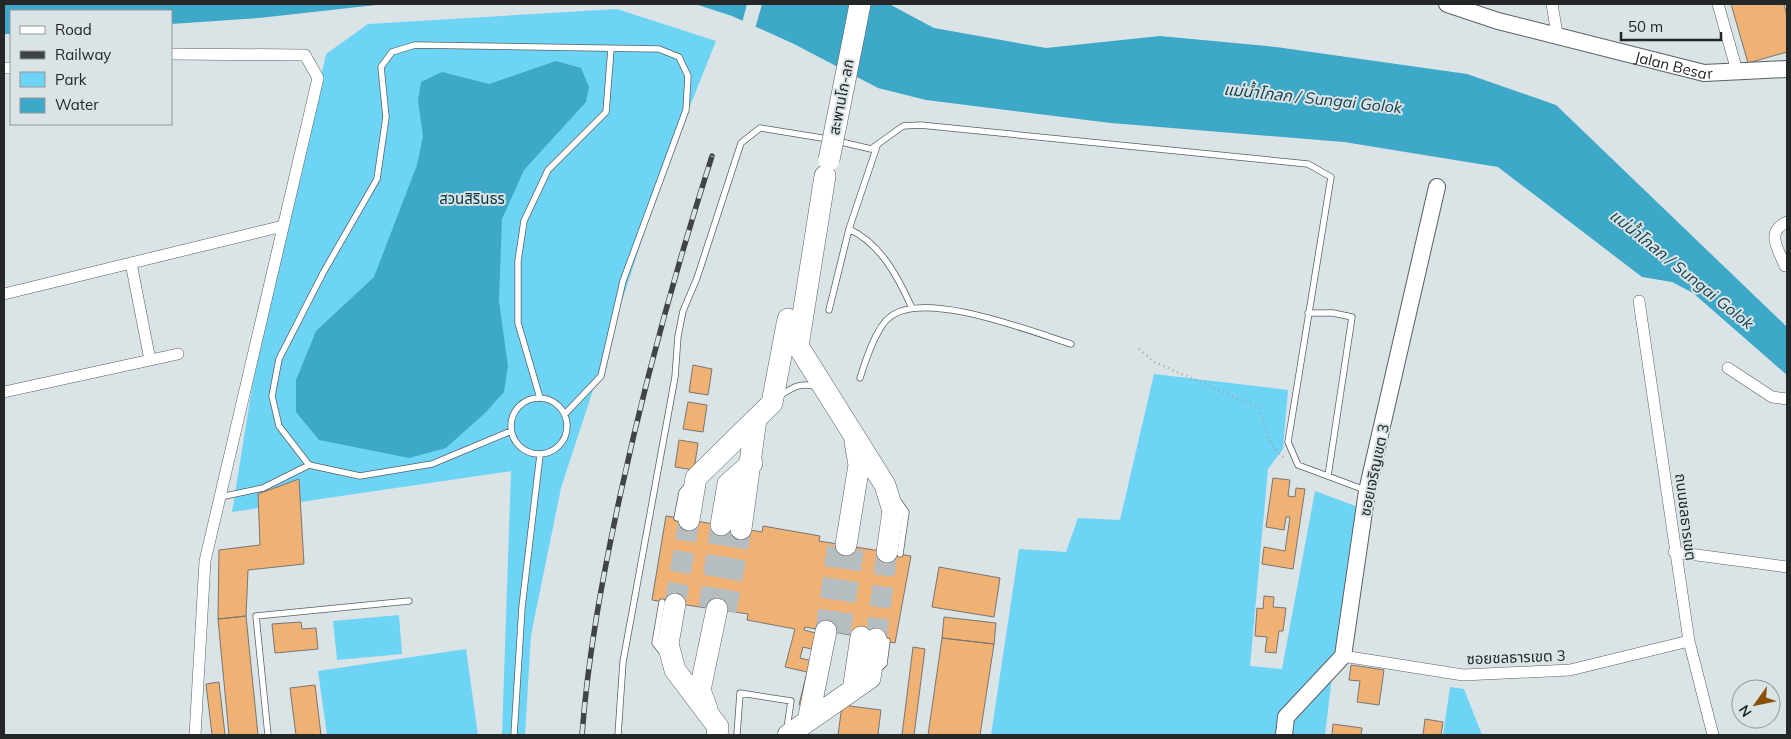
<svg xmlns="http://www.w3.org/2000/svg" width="1791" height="739" viewBox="0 0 1791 739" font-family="Mulish,'Noto Sans Thai',sans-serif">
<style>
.green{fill:#6ed4f5}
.water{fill:#3da8c8}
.pier{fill:#dae3e6}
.building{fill:#efb274;stroke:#7b7570}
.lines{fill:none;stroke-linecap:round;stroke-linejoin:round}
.highway-tunnel{stroke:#b6bdc0;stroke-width:21;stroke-dasharray:21 11;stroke-linecap:butt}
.lane-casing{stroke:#586063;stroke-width:7}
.street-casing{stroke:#586063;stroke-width:12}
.secondary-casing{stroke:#586063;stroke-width:18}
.highway-casing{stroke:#586063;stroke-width:22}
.path{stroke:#9ea5a8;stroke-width:2.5;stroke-dasharray:1 4;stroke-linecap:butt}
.lane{stroke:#fff;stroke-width:5.5}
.street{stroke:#fff;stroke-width:11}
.secondary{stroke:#fff;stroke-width:16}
.highway{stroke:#fff;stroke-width:21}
.rail-casing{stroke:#404445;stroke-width:5.5}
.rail{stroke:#dae3e6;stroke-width:4;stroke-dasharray:11;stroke-linecap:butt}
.highway-bridge-casing{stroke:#586063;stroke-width:22;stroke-linecap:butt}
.highway-bridge{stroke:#fff;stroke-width:21}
.labels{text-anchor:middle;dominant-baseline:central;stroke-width:4;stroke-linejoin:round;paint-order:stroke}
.street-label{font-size:15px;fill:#242728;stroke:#dae3e6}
.park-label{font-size:15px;fill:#033543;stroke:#dae3e6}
.water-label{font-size:16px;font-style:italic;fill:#164452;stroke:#dae3e6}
</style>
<rect width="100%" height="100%" fill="#dae3e6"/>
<path class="green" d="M617,9L716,41L666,166L561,488L531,635L525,735H502L511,471L232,512L252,387L326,54L368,24Z
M1154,374L1288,390L1283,449L1268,469L1250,666L1282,669L1315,491L1361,508L1332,676L1325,735H991L1019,549L1066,552L1078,518L1120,520Z
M399,615L402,654L337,660L333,621Z
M466,649L478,735H327L318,671Z
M1450,687L1464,689L1482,735H1443Z"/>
<path class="water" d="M4,4H385L259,18L171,24V11H11V34H4Z
M695,4H889L934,28L1046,48L1160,36L1276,47L1467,74L1556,105L1787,327V375L1693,293L1672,282L1642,277L1498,167L1344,142L1111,123L926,100L878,88L794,44L732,16Z
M556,61L581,68L589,87L586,102L524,170L502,219L499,301L508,366L504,392L485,413L446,448L409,458L319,440L296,412V380L316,331L374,277L417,165L423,136L418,100L421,82L442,72L489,84Z"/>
<path class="pier" d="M747,4H762L755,29L742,23Z"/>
<path class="building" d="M1731,4H1784L1787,17V52L1748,63Z
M693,365L712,369L708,395L689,392Z
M688,402L707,405L703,432L683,429Z
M679,440L698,443L694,470L675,467Z
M1273,478L1290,480L1288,496L1295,497L1296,488L1305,489L1293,569L1262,564L1264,547L1285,551L1290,517H1286L1284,530L1266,527Z
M299,479L304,564L248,570L246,616L218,619L219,550L260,545L258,494Z
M666,516L762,532L763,526L820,536L819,541L911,556L895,643L805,627L804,630L823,635L819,651L803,647L800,658L820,663L809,707L799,705L807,672L785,667L795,629L747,620L748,614L652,600Z
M939,567L1000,578L994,617L932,607Z
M1264,596L1274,597L1273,607L1286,608L1283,631H1279L1276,653L1265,652L1267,637L1255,636L1257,608L1263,609Z
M246,616L258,735H229L218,619Z
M944,617L996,623L994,644L942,638Z
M301,622L302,629L316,628L318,649L275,653L272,624Z
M942,638L994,644L980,735H928Z
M913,647L925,649L914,735H902Z
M1351,665L1384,670L1379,705L1357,702L1360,681L1349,680Z
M219,682L225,735H212L206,684Z
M315,685L321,735H296L290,688Z
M842,705L881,710L878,734L886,735H838Z
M1425,719L1443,722L1441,735H1423Z
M1333,724L1362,728L1361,735H1332Z"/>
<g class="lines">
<path class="highway-tunnel" d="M675,604L689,520
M709,608L721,525
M726,611L741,529
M826,631L838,544
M840,633L854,546
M876,639L887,552"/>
<g class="lane-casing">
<path id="lane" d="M837,141L871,149L903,126L920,125L1308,164L1331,177L1288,442L1298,465L1365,490
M849,229C881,244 898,277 912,308
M829,310L849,229L877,146
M1308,313H1333L1352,317L1328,476
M860,378C865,362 876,327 890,317C924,289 1033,332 1071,344
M779,396C791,389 801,381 816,387
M511 426a28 28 0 1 1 56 0a28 28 0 1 1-56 0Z
M540,398L518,323V261L524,221L548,170L606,112L611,49
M511,431L432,464L360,476L309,465L279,426L272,396L279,359L323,273L377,179L386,117L381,67L392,52L415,45L659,49L679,57L688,76L686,110L623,281L601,376L565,414
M220,497L263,488L309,465
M899,502L906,512L900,554
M677,518L682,492L688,485
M662,602L655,643L662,652
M878,669L884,664L887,641
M268,735L256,616L409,601
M514,735L522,607L540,455
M618,735L623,662L675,377L678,336L683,311L697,278L741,143L760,128L828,139
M737,735L740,693L791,701L787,728"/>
</g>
<g class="street-casing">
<path id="street" d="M1552,4L1557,34
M1718,4L1737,71
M171,54L305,55L318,78L205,561L195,735
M4,68H11
M131,263L150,360
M1785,266C1778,248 1765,232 1787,222
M4,294L283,226
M1639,301L1689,641L1713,735
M1728,368L1772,397L1787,399
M4,392L178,354
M1674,552L1787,567
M1343,656L1463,675L1570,670L1689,641"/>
</g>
<g class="secondary-casing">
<g id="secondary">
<path id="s1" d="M1447,4L1498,21L1704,73L1787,69"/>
<path d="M1284,735L1286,717L1343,656L1367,491L1437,187"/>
</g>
</g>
<g class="highway-casing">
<path id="highway" d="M854,35L860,4
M825,176L798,346L885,485L893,511L887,552
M689,520L696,478L772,403L788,319
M721,525L728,484L752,463
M741,529L756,419
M846,545L859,465L855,442
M675,604L668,644L675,670L718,727L717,735
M853,690L861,637
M707,709L700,690L717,609
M808,721L826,631
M788,735L870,678L876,639"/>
</g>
<path class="path" d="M1139,349L1154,362L1260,408C1264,425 1268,447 1284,457"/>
<use href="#lane" class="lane"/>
<use href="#street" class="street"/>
<use href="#secondary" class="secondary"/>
<use href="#highway" class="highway"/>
<g class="rail-casing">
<path id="rail" d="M582,735C588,654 603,575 620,496C645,381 676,268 712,156"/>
</g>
<use href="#rail" class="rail"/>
<g class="highway-bridge-casing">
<path id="highway-bridge" d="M829,160L854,35"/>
</g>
<use href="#highway-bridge" class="highway-bridge"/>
</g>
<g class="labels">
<g class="street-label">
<text stroke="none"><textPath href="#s1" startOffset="235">Jalan Besar</textPath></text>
<text transform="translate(841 97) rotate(-79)">สะพานโก-ลก</text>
<text transform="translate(1374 470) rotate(-78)">ซอยเจริญเขต 3</text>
<text transform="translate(1686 517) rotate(83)">ถนนชลธารเขต</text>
<text transform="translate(1516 657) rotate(-2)">ซอยชลธารเขต 3</text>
</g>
<g class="park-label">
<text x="472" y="198">สวนสิรินธร</text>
</g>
<g class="water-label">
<text transform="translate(1313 98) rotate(6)">แม่น้ำโกลก / Sungai Golok</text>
<text transform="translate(1682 269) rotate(39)">แม่น้ำโกลก / Sungai Golok</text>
</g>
</g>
<rect width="1791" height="739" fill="none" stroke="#242728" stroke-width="10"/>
<rect x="10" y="10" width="162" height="115" fill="#dae3e6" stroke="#91989a"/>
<rect x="20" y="26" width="25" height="8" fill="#ffffff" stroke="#91989a"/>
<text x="55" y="35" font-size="15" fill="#242728">Road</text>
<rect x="20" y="51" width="25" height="8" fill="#404445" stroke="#91989a"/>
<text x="55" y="60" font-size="15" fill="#242728">Railway</text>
<rect x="20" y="72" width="25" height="15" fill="#6ed4f5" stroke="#91989a"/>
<text x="55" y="85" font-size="15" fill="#242728">Park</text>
<rect x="20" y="98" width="25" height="15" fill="#3da8c8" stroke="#91989a"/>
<text x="55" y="110" font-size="15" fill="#242728">Water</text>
<g transform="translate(1756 704) rotate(237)"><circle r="24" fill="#dae3e6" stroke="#91989a"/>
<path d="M0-4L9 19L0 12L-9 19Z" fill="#895103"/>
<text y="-8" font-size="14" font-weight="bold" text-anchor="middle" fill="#242728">N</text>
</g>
<path d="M1621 32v8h100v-8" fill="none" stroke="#242728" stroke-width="2.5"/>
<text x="1628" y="32" font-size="15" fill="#242728" stroke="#dae3e6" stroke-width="4" paint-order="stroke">50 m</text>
</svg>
